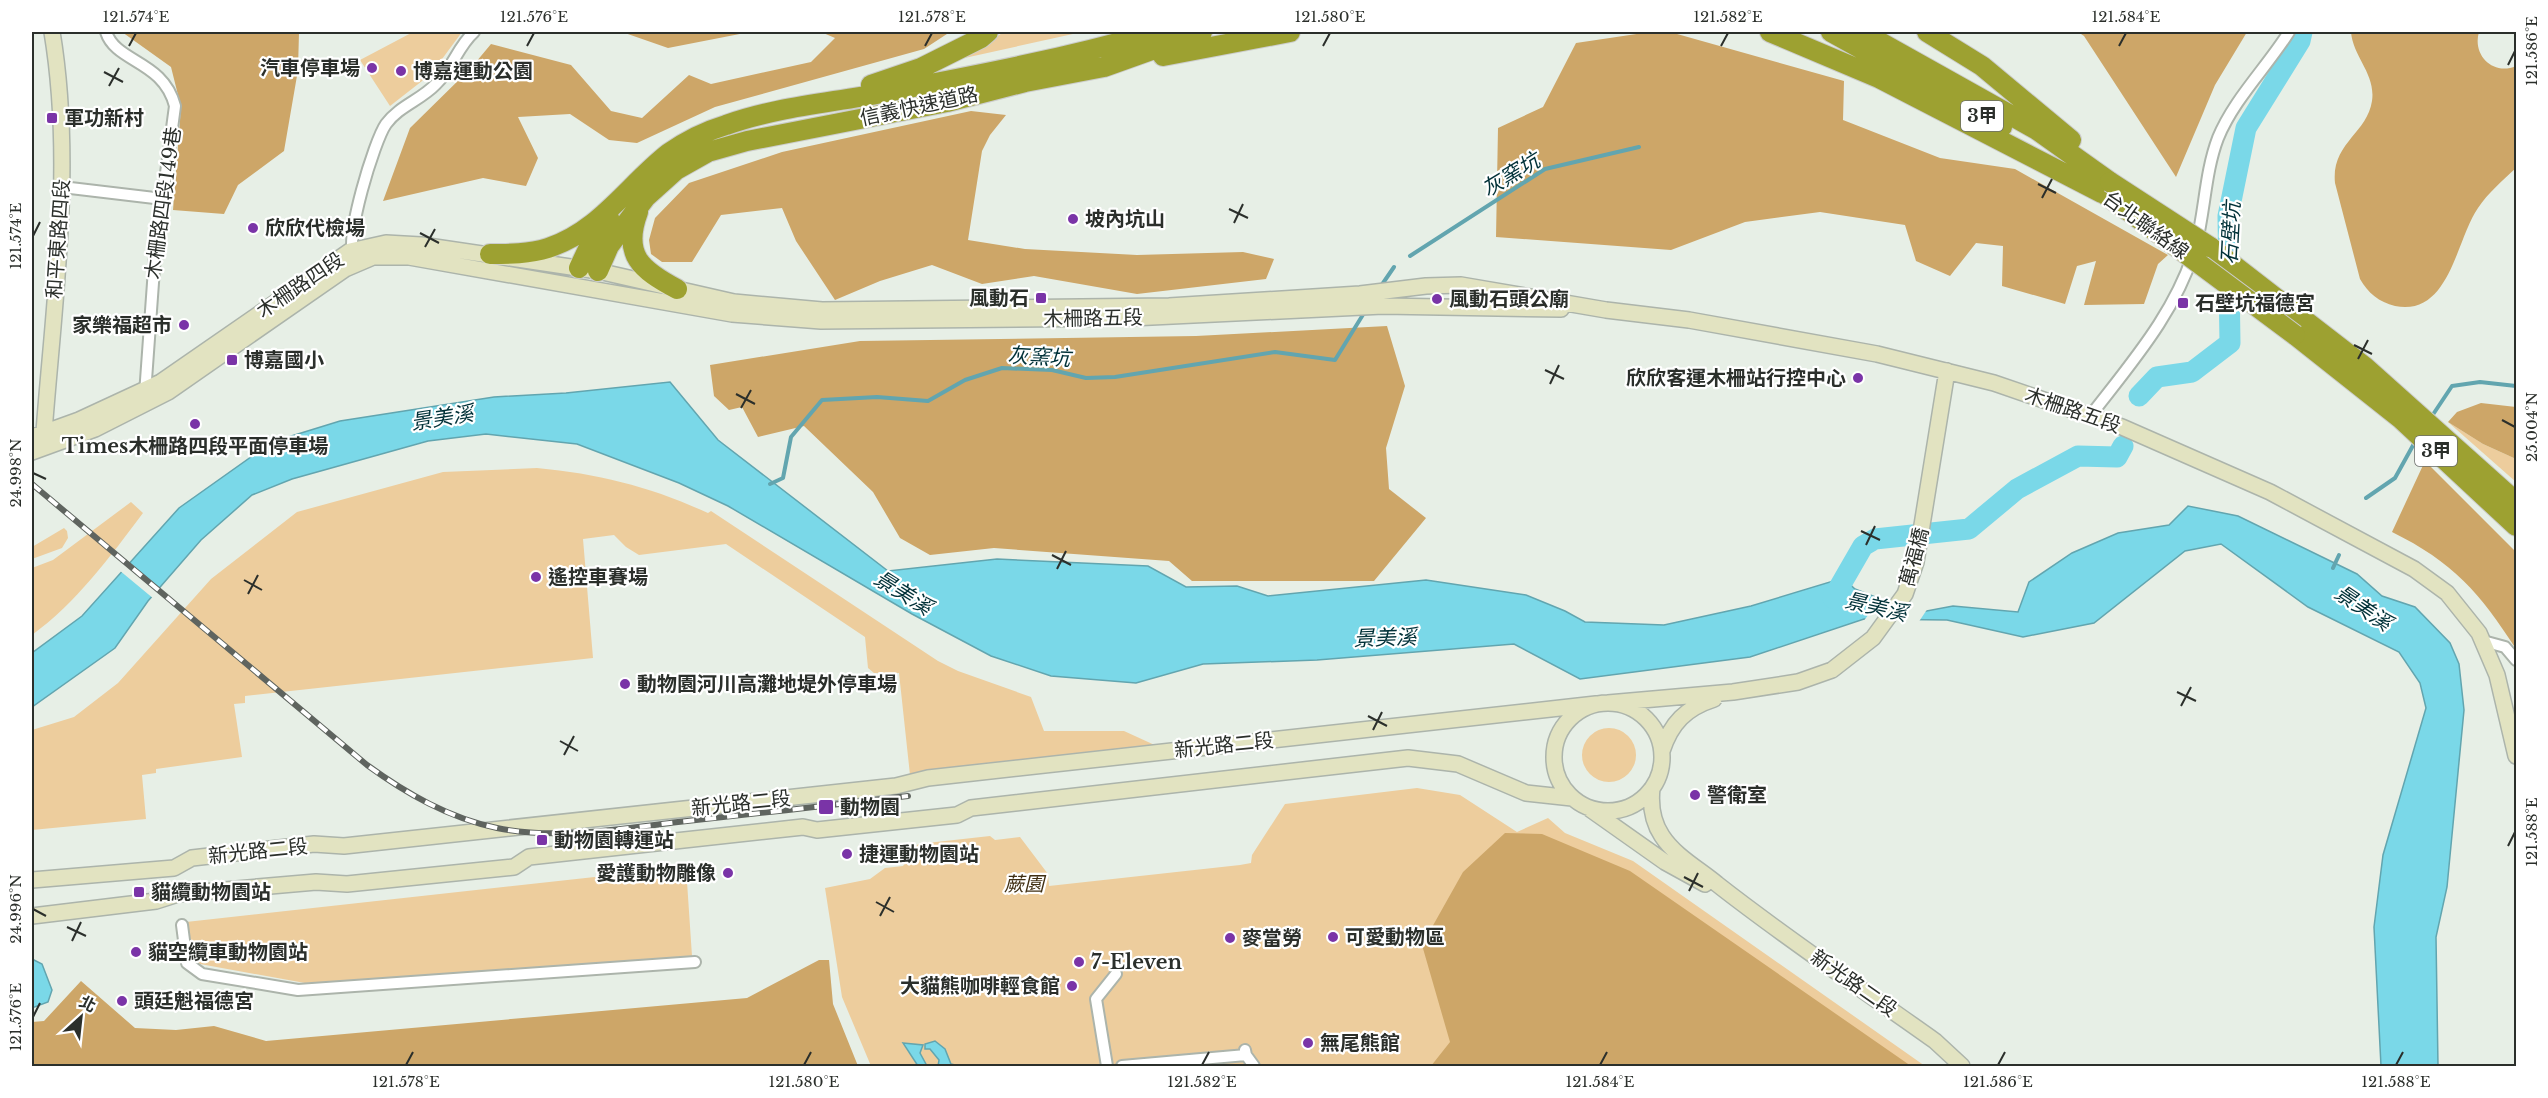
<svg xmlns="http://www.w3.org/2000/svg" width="2548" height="1098" viewBox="0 0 2548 1098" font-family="'Libre Baskerville','Noto Sans TC',serif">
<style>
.green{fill:#edcd9d}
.forest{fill:#cda668}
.water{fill:#7ad8e8;stroke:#62a5af;stroke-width:1.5}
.pier{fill:#e7efe6}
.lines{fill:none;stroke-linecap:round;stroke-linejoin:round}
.stream{stroke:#62a5af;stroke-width:4}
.river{stroke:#7ad8e8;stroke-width:21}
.street-casing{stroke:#acb4ab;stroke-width:14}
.secondary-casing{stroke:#acb4ab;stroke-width:18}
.highway-casing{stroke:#cccdcc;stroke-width:22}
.street{stroke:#fff;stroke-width:10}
.secondary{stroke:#e2e3c1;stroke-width:15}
.highway{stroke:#9da131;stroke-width:20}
.rail-casing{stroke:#5f645f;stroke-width:6}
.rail{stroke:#fff;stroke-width:4;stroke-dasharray:11;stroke-linecap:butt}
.highway-bridge-casing{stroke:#cccdcc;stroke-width:22;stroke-linecap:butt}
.highway-bridge{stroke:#9da131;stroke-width:20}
.ticks{fill:none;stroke:#2b2f2b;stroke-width:2}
.poi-dot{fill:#7a34a7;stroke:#fff;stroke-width:2}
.labels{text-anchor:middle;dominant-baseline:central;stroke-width:4.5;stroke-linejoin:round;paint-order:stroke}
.shield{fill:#fff;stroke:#6b6d6b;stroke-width:1.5}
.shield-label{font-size:18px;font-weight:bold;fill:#2b2f2b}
.poi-label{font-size:20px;font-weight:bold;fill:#2b2f2b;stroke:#fff;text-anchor:start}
.street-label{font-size:20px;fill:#2b2f2b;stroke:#fff}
.park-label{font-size:20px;font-style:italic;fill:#402f13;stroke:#fff}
.water-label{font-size:21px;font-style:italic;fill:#013138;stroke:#fff}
.neatline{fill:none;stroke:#2b2f2b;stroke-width:2}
.ticks-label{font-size:15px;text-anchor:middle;fill:#2b2f2b}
</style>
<rect width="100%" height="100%" fill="#e7efe6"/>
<path class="green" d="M413,32H462L431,74L390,106L360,60Z
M1004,32H1082L960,59Z
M2448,422L2483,444L2516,459V482Z
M537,468C600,474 651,487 708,513L711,511L938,661L958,671L1031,697L1044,731H1124L1159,747L910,775L899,673H874L868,668L865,637L726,544L639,555L626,547L614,535L583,539L593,658L245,696V703L234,704L242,757L156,769V773L142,775L146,819L32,830V730L74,717L118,683L211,579L297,512L443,472Z
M131,502L143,513C110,557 76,603 32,635V568L53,560Z
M64,528L67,531L68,538L62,548L32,559V547Z
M1582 755a27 27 0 1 1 54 0a27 27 0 1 1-54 0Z
M1417,788L1460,795L1517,832L1548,818L1565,833L1633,861L1925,1066H871L842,997L825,888L870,879L885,868L903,866L918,844L990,836L995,840L1020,837L1048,874L1049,886L1240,865L1251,863L1252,855L1285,804Z
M686,867L692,956L671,961L305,983L200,964L189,955L186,922Z"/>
<path class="forest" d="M122,32H299L298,70L284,151L238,185L224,214L173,210L181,107L171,67Z
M622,32H750L668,48Z
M821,32H950L924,49L715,107L637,143L609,140L570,114L518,117L538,158L526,186L483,178L383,201L410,128L471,68L491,44L571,65L611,111L642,118L689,75L711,84L811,62L835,38Z
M1650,32H1670L1844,81L1843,120L1940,158L2015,169L2168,255L2158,264L2144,304L2084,305L2096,261L2077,266L2065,304L2002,286L2003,246L1976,243L1950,276L1916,261L1905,225L1820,212L1745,222L1671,250L1496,237L1498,128L1543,107L1576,43Z
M2078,32H2247L2215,85L2176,177L2084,36Z
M2351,32H2479C2472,55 2493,76 2516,66V168C2503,180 2488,193 2478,208C2456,239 2450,317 2395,306C2379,302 2368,293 2360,279L2335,183C2331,143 2367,134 2372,101C2376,74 2353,57 2351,32Z
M971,111L1006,115L990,135L982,151L968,240L1025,249L1137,255L1243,252L1274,259L1266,279L1137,294L1034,276L982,284L932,265L880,281L835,300L796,241L782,208L721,215L692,262H662L651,254L649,240L655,218L689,183L782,152Z
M1387,326L1405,386L1386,448L1389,489L1426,518L1374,581H1192L1169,561L994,548L930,555L900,538L873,492L804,426L758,437L742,407L729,410L714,396L710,365L860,341L1196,336Z
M2481,403L2516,407V459L2483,444L2448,422L2457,412Z
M2425,461L2516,552V649C2480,593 2453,562 2392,532Z
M1505,833L1542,834L1630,871L1911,1066H1431L1450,1042L1422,945L1463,872Z
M819,960H829L833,1004L858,1066H32V1022L44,1021L81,981L135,1028L176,1030L214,1026L266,1041L747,998Z"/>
<path class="water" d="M670,382L718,440L888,571L997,559L1148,566L1186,587L1237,586L1268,596L1426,580L1526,595L1565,611L1585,622L1664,625L1751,606L1843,578L1855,589L1916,613L1953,606L2018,612L2029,582L2072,553L2118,533L2169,525L2188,506L2238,516L2357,574L2382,596L2415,607L2450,643L2459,664L2464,710L2447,887L2436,937L2438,1066H2381L2374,927L2383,855L2426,708L2420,683L2399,652L2308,607L2221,544L2185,551L2094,623L2023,637L1947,620L1864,619L1750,657L1580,679L1514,644L1317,660L1203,664L1136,683L1051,676L991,656L912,614L728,506L679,483L577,444L486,434L428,441L292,479L252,495L201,540L148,601L115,648L32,707V653L82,616L179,508L272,442L340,421L494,397L566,393Z
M32,959L42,964L52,990L48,1002L32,1008Z
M935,1041L945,1049L951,1064L959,1066H938L939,1060L930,1049H925V1044Z
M903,1043L923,1045L920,1053L927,1066H918Z"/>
<path class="pier" d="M127,562L161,590L154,599L119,570Z
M1883,596L1916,609L1928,608L1918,623H1862Z"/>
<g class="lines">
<path class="stream" d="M1410,256L1545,169L1639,147
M1381,286L1394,267
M2430,419L2452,386L2480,382L2516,386
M770,484L783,478L791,437L822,400L877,397L928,401L965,380L1002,368L1052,370L1086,378L1115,377L1275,352L1335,360L1364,313
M2366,498L2395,478L2416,440
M2333,568L2339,555"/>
<path class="river" d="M2139,396L2157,377L2192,372L2230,343L2228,216L2246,128L2300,41L2302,32
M1833,598L1863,546L1875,539L1969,529L2017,489L2078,456L2117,457L2123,446"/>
<g class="street-casing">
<path id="street" d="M106,32C116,63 163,60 175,106L155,255L145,394
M62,187L163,199
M354,256C344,241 374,141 386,124C399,106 421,100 436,84C452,69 458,46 474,32
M2091,415C2132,362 2177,311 2196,245C2205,210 2205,172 2218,138C2234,99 2267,67 2289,32
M2483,641L2505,647L2516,660
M182,925L187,963L202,974L298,990L695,962
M1245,1050L1246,1055L1254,1066
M1107,1066L1096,999L1116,974
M1122,1066L1246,1055"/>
</g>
<g class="secondary-casing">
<path id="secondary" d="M32,437L79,420L161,382L350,251L386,243L421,245L598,271L734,302L822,310L1169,306L1360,294L1426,286L1461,285L1606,310L1689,320L1877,354L1994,383L2122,427L2270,492L2414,569L2447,593L2479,633L2497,675L2516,756
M47,441L44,432C54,300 74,164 52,32
M32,452L95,429L168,392L345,269L373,257H409L732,314L821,321L1131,318L1383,306L1561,309
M1608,703L1733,692L1798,682L1832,670L1873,638L1905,594L1916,562L1947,371
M1554 757a54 54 0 1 1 108 0a54 54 0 1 1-108 0Z
M1662,751C1671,723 1686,708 1714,699
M1652,788C1650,806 1652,821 1662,836C1675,856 1699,869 1717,884C1787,939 1862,989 1935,1041L1962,1066
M1590,809L1665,862L1705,884
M32,880L174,868L192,858L314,844L344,846L896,786L928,778L1596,704
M32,916L156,901L178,894L316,882L347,884L514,867L529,857L803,827L817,830L957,815L971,808L1408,758L1458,764L1526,793L1572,798"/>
</g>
<g class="highway-casing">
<path id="highway" d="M1770,32L1879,78L2102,193
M1831,32L2002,127
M1862,32L2037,130L2110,182
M1927,32L1982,66L2071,140
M1163,56L1290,32
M871,85L921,68L981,38L988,32
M2092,185L2127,210
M638,212C622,255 641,270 677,289
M2210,247L2365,367L2516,502
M490,254C509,254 529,254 548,248C600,231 628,185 669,153C686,141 706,131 726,125C776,107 830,103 882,93C974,76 1067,58 1157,32
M579,268L588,249L609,218
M598,271L609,246L646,197L676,170L708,152L747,141L947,102L1025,82L1104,67L1202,32
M2295,335L2401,419L2516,526"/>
</g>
<use href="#street" class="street"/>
<use href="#secondary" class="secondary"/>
<use href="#highway" class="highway"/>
<g class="rail-casing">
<path id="rail" d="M32,484L367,765C407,794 449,818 497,828C555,840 619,829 678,822C755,814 831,805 908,796"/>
</g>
<use href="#rail" class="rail"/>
<g class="highway-bridge-casing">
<path id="highway-bridge" d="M2110,182L2210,247
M2127,210L2295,335"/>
</g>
<use href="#highway-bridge" class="highway-bridge"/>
</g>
<path class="ticks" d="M129,46L136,33M527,46L534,33M925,46L932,33M1323,46L1330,33M1721,46L1728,33M2119,46L2126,33M2508,65L2515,51M104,72L123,82M109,86L119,68M2038,184L2056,193M2042,198L2052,179M1229,209L1248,218M1234,223L1243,204M420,233L439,243M33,236L40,222M425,247L435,229M2354,345L2372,354M2358,359L2368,340M1545,370L1564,379M1550,384L1559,365M736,394L755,404M741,408L751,390M2502,420L2515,427M33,473L46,479M1861,531L1880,540M1866,545L1875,526M1052,555L1071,565M1057,569L1066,551M244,580L262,590M248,594L258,575M2177,692L2196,701M2181,706L2191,687M1368,716L1387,726M1373,730L1382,712M560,741L578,751M564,755L574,736M2508,846L2515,832M1684,877L1703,887M1689,891L1698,873M876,902L894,912M33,909L46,916M880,916L890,897M67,927L86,936M72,941L81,922M33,1017L40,1003M406,1065L413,1052M804,1065L811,1052M1202,1065L1209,1052M1600,1065L1607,1052M1998,1065L2005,1052M2396,1065L2403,1052"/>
<g class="poi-dot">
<circle cx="372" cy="68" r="6"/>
<circle cx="401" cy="71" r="6"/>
<rect x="46" y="112" width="12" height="12" rx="3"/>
<circle cx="1073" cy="219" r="6"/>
<circle cx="253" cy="228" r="6"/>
<rect x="1035" y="292" width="12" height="12" rx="3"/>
<circle cx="1437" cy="299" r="6"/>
<rect x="2177" y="297" width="12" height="12" rx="3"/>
<circle cx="184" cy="325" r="6"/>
<rect x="226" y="354" width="12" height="12" rx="3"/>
<circle cx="1858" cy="378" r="6"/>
<circle cx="195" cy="424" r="6"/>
<circle cx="536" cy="577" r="6"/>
<circle cx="625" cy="684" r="6"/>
<circle cx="1695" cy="795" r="6"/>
<rect x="818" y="799" width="16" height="16" rx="3"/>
<rect x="536" y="834" width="12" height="12" rx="3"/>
<circle cx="847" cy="854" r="6"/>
<circle cx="728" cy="873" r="6"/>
<rect x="133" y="886" width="12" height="12" rx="3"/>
<circle cx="1333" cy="937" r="6"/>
<circle cx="1230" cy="938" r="6"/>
<circle cx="136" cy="952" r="6"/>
<circle cx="1079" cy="962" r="6"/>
<circle cx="1072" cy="986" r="6"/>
<circle cx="122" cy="1001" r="6"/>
<circle cx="1308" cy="1043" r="6"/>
</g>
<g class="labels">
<g class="shield">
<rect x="1961" y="101" width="42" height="30" rx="4.5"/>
<rect x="2415" y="436" width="42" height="30" rx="4.5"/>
</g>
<g class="shield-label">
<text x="1982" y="116">3甲</text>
<text x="2436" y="451">3甲</text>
</g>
<g class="poi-label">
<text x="360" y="68" text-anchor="end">汽車停車場</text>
<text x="413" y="71">博嘉運動公園</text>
<text x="64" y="118">軍功新村</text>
<text x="1085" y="219">坡內坑山</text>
<text x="265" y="228">欣欣代檢場</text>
<text x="1029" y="298" text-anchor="end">風動石</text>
<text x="1449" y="299">風動石頭公廟</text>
<text x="2195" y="303">石壁坑福德宮</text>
<text x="172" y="325" text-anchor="end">家樂福超市</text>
<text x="244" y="360">博嘉國小</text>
<text x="1846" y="378" text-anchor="end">欣欣客運木柵站行控中心</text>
<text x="195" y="446" text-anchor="middle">Times木柵路四段平面停車場</text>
<text x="548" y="577">遙控車賽場</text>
<text x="637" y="684">動物園河川高灘地堤外停車場</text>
<text x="1707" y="795">警衛室</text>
<text x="840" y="807">動物園</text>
<text x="554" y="840">動物園轉運站</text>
<text x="859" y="854">捷運動物園站</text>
<text x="716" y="873" text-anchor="end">愛護動物雕像</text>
<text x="151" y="892">貓纜動物園站</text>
<text x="1345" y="937">可愛動物區</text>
<text x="1242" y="938">麥當勞</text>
<text x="148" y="952">貓空纜車動物園站</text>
<text x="1091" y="962">7-Eleven</text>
<text x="1060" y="986" text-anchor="end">大貓熊咖啡輕食館</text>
<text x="134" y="1001">頭廷魁福德宮</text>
<text x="1320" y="1043">無尾熊館</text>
</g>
<g class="street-label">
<text transform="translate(919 106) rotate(-12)">信義快速道路</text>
<text transform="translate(163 203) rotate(-82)">木柵路四段149巷</text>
<text transform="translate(2146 225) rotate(36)">台北聯絡線</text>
<text transform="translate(58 239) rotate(-86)">和平東路四段</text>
<text transform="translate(300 285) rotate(-34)">木柵路四段</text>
<text transform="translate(1093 318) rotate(-1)">木柵路五段</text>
<text transform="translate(2073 410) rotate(19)">木柵路五段</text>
<text transform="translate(1914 557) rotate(-75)">萬福橋</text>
<text transform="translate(1224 745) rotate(-6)">新光路二段</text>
<text transform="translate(741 803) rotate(-6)">新光路二段</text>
<text transform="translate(258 851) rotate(-6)">新光路二段</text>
<text transform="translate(1854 983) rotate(35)">新光路二段</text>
</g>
<g class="park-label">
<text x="1024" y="884">蕨園</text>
</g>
<g class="water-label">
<text transform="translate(1511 175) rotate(-31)">灰窯坑</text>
<text transform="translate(2231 233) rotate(-87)">石壁坑</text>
<text transform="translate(1039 357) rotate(3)">灰窯坑</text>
<text transform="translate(442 418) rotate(-9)">景美溪</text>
<text transform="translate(903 593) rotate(32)">景美溪</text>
<text transform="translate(1876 607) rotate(13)">景美溪</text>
<text transform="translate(2363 608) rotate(34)">景美溪</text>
<text transform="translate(1385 638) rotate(-2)">景美溪</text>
</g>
</g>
<rect width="2548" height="1098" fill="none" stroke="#ffffff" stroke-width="66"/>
<g transform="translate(81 1017) rotate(27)" stroke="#ffffff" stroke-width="4.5" paint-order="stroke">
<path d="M0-4.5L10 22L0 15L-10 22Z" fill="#2b2f2b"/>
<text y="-9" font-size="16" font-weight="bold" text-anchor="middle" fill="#2b2f2b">北</text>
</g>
<rect x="33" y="33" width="2482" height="1032" class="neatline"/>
<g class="ticks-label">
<text x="136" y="22">121.574°E</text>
<text x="534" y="22">121.576°E</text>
<text x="932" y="22">121.578°E</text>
<text x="1330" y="22">121.580°E</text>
<text x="1728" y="22">121.582°E</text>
<text x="2126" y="22">121.584°E</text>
<text transform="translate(2532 51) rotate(-90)" y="5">121.586°E</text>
<text transform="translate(16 236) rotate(-90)" y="5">121.574°E</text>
<text transform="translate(2532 427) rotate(-90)" y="5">25.004°N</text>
<text transform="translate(16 473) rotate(-90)" y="5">24.998°N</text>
<text transform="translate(2532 832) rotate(-90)" y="5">121.588°E</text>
<text transform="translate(16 909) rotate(-90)" y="5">24.996°N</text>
<text transform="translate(16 1017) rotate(-90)" y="5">121.576°E</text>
<text x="406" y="1087">121.578°E</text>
<text x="804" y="1087">121.580°E</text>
<text x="1202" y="1087">121.582°E</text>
<text x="1600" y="1087">121.584°E</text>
<text x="1998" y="1087">121.586°E</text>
<text x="2396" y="1087">121.588°E</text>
</g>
</svg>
